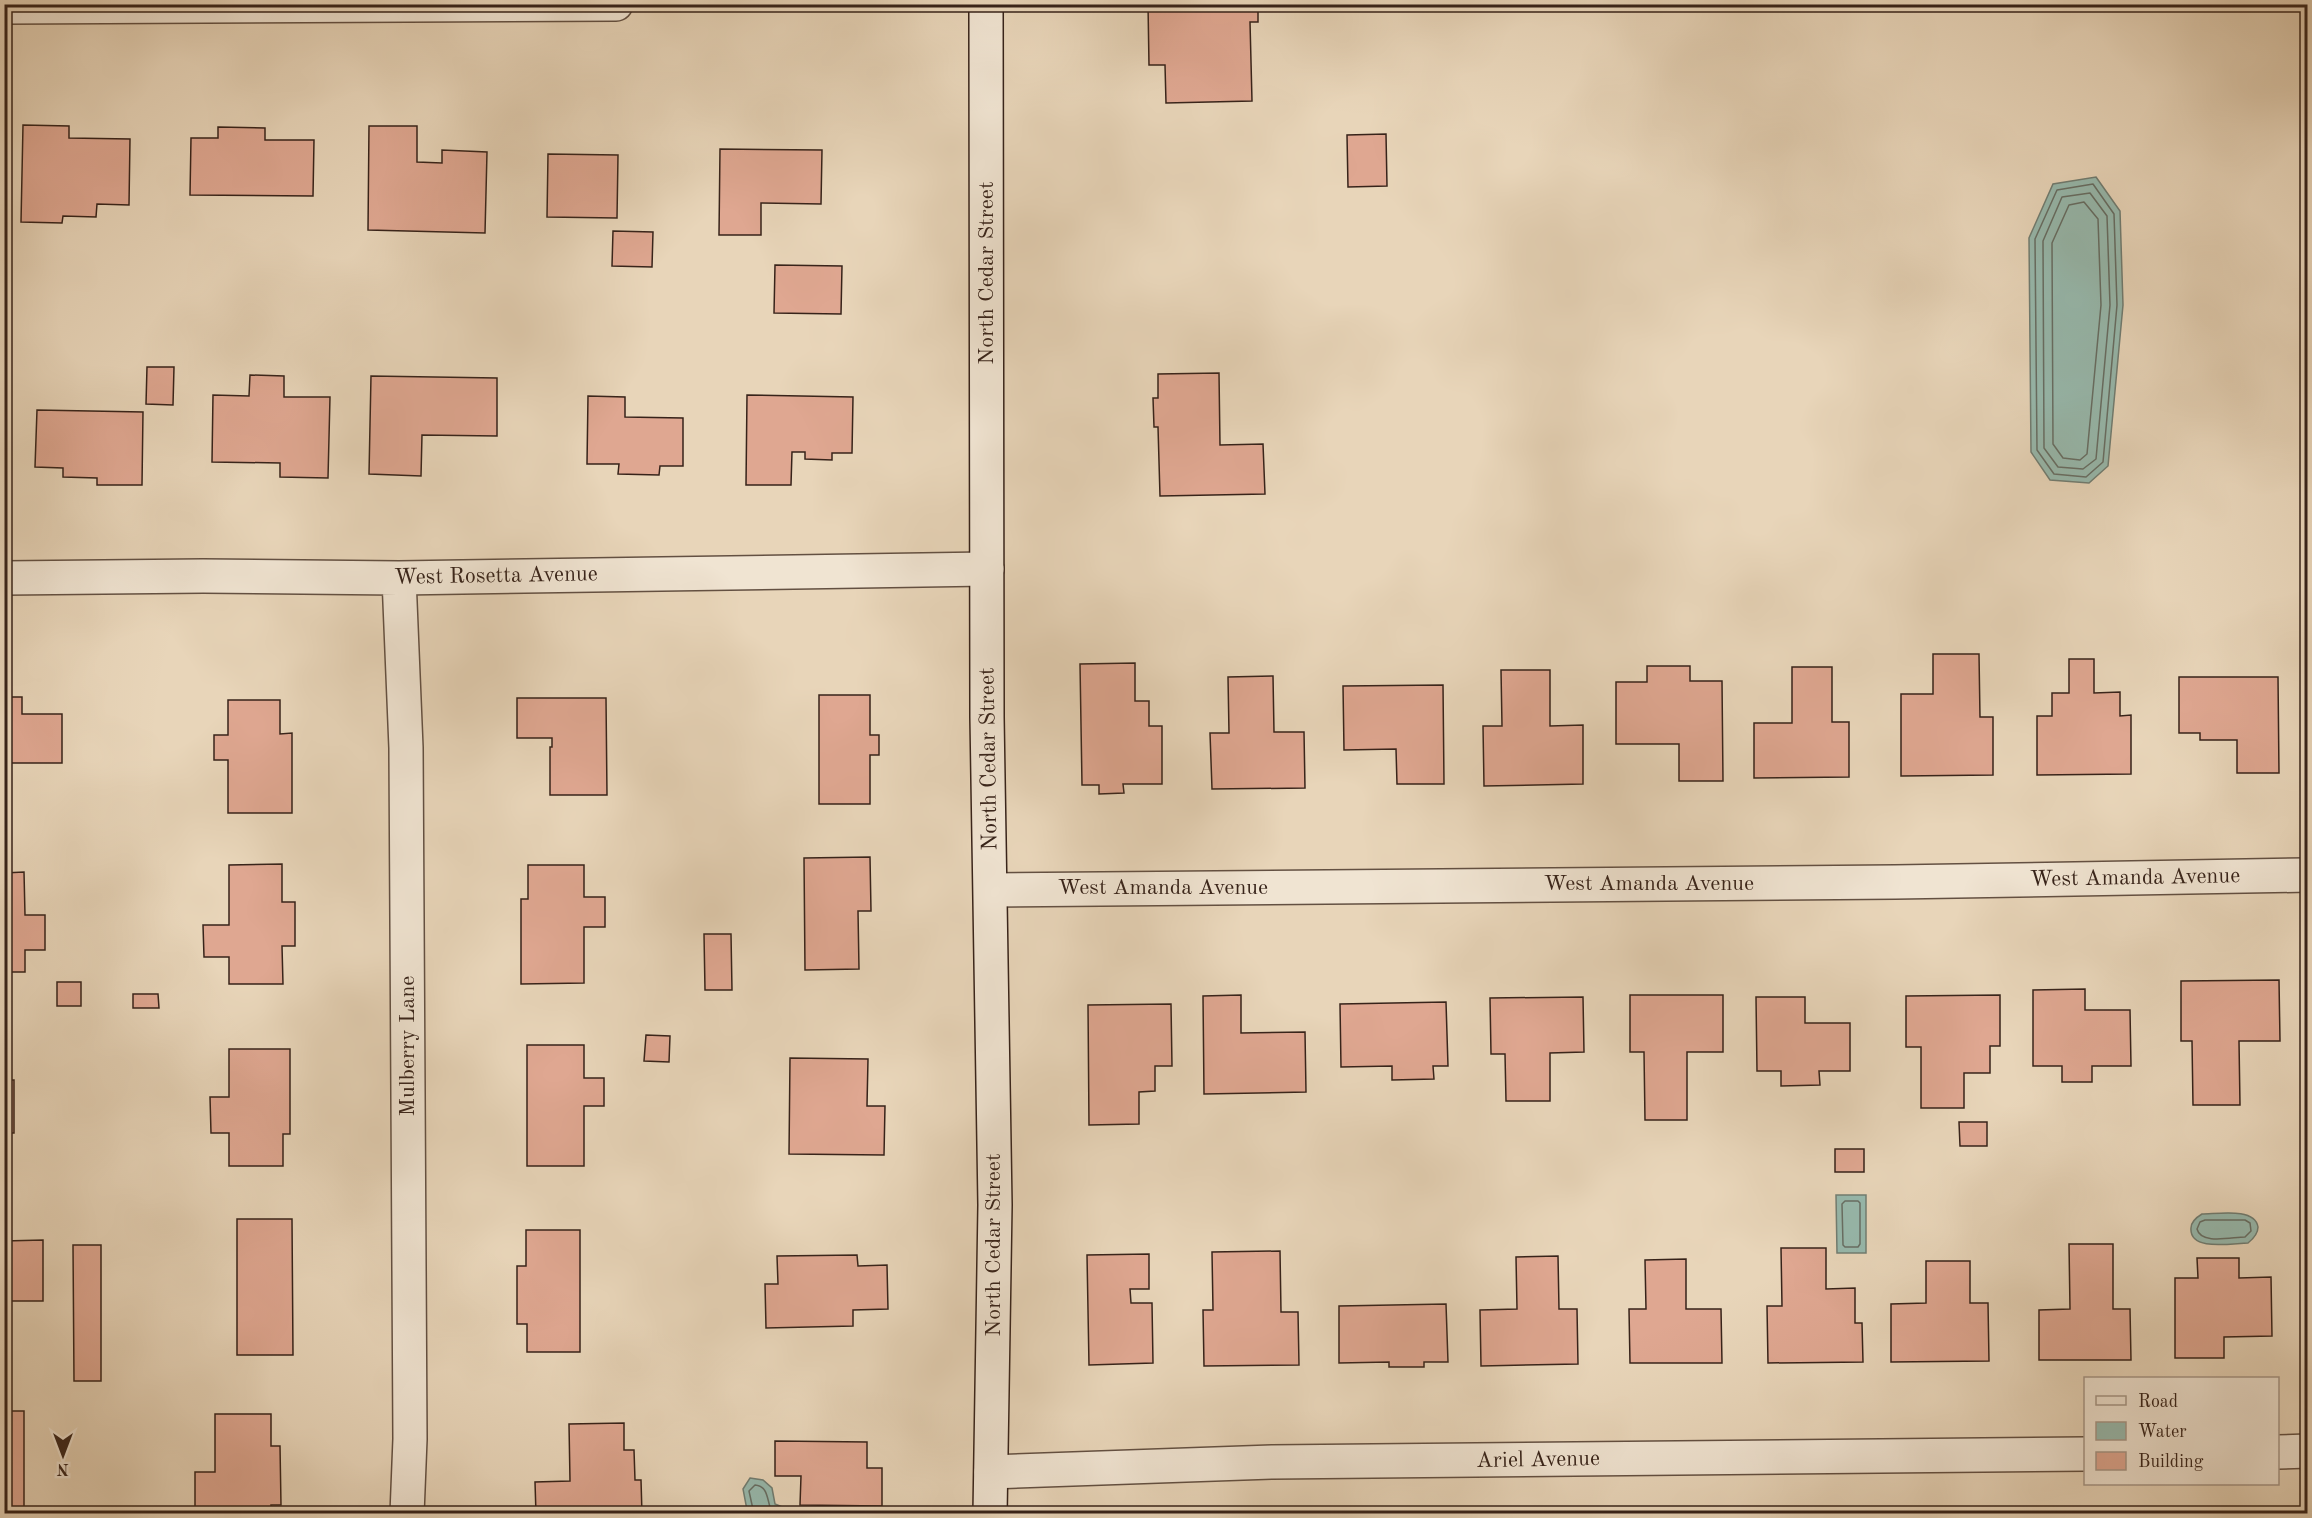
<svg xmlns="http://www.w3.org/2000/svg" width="2312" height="1518" viewBox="0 0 2312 1518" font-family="'Old Standard TT',serif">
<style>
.water{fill:#97b9ad;stroke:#717d72;stroke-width:1.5}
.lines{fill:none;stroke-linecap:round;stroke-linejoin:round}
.shore{stroke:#676e64;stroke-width:1.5}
.building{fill:#dfa791;stroke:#37231a;stroke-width:1.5}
.street-casing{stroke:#635042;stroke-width:36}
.secondary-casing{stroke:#37231a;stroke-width:36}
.street{stroke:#f0e4d2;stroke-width:33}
.secondary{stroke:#f0e4d2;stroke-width:33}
.labels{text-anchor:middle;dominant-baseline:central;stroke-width:4.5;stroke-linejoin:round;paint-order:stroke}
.street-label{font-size:22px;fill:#37231a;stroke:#f0e4d2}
</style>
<rect width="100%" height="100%" fill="#e8d5b9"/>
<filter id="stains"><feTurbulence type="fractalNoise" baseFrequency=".00333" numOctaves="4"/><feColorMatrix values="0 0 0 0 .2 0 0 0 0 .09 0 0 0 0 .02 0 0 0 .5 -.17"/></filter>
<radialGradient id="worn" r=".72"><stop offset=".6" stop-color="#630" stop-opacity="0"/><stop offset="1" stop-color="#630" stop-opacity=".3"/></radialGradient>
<path class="water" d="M2096,177L2120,211L2123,305L2108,466L2089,483L2050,480L2031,452L2029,238L2053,184Z
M1836,1195H1866V1253H1837Z
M2202,1214C2217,1214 2255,1207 2258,1227C2258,1234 2253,1239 2248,1243C2233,1243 2189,1252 2191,1228C2191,1221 2197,1217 2202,1214Z
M750,1478L763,1480L772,1488L775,1504L787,1509L785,1513H751L747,1510L743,1489Z"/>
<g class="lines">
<path class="shore" d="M2093,184L2114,214L2117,305L2103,462L2086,477L2054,474L2037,450L2035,239L2057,190Z
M2090,193L2107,216L2110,305L2096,459L2083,469L2058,467L2044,448L2043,241L2062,197Z
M2084,202L2098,219L2101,305L2087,454L2080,460L2063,458L2053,444L2052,243L2069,205Z
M1845,1201H1858L1860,1203V1244L1858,1247H1845L1843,1245L1842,1204Z
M2205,1220H2245L2250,1223L2251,1231L2245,1237C2232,1237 2201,1245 2197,1229L2200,1222Z
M754,1514L749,1491L755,1485C767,1486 767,1497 770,1507L780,1514"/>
</g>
<path class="building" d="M1148,4H1258V22H1250L1252,101L1166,103L1165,65H1149Z
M23,125L69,126V138L130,139L129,205L97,204L96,217L63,216L62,223L21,222Z
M369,126H417V162L442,163V150L487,152L485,233L368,230Z
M218,127L265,128V140H314L313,196L190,195L191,138H218Z
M1386,134L1387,186L1348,187L1347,135Z
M720,149L822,150L821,204L761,203V235H719Z
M548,154L618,155L617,218L547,217Z
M613,231L653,232L652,267L612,266Z
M775,265L842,266L841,314L774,313Z
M147,367H174L173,405L146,404Z
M1219,373L1220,445L1263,444L1265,494L1160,496L1158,427H1154L1153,398H1158V374Z
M250,375L284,376V397H330L328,478L280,477V463L212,462L213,395L249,396Z
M371,376L497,378V436L422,435L421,476L369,474Z
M747,395L853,397L852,453H832V460L805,459V452H792L791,485H746Z
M588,396L625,397V417L683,418V466H660L659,475L618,474L619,464H587Z
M37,410L143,412L142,485H97V478L63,477V468L35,467Z
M1933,654H1979L1980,717H1993V775L1901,776V694H1933Z
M2069,659H2094V693L2120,692V716L2131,715V774L2037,775V716H2052V693H2069Z
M1135,663V701H1149V726H1162V784H1123L1124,793L1099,794V785H1082L1080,664Z
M1647,666H1690V681H1722L1723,781H1679V744H1616V682H1647Z
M1792,667H1832V722H1849V777L1754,778V723H1792Z
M1501,670H1550V726L1583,725V784L1484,786L1483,726H1502Z
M1273,676L1274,732H1304L1305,788L1212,789L1210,733H1229L1228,677Z
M2179,677H2278L2279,773H2237V740H2200V733H2179Z
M1443,685L1444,784H1397L1396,749L1344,750L1343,686Z
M819,695H870V735H879V755H870V804H819Z
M4,697H22V714H62V763H4Z
M517,698H606L607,795H550V747H552V738H517Z
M228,700H280V734L292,733V813H228V760H214V735H228Z
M870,857L871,911H858L859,969L805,970L804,858Z
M282,864V902H295V946H282L283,984H229V957H204L203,925H229V865Z
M528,865H584V897H605V927H584V983L521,984V899H528Z
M24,872L25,915H45V950H25V972H4V873Z
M704,934H731L732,990H705Z
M2279,980L2280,1041H2239L2240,1105H2193L2192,1041H2181V981Z
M57,982H81V1006H57Z
M2085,989V1010H2130L2131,1066H2092V1082H2062V1066H2033V990Z
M133,994H158L159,1008H133Z
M1241,995V1033L1305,1032L1306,1092L1204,1094L1203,996Z
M1630,995H1723V1052H1687V1120H1645L1644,1052H1630Z
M2000,995V1046H1990V1073H1964V1108H1921V1047H1906V996Z
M1583,997L1584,1052L1550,1053V1101H1506L1505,1054H1491L1490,998Z
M1756,997H1805V1023H1850V1071H1819L1820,1085L1781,1086V1071H1757Z
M1446,1002L1448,1066H1433L1434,1079L1392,1080V1066L1341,1067L1340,1004Z
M1171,1004L1172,1066H1155V1091L1139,1092V1124L1089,1125L1088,1005Z
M646,1035L670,1036L669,1062L644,1061Z
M527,1045H584V1078H604V1106H584V1166H527Z
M229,1049H290V1134H283V1166H229V1133H211L210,1097H229Z
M790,1058L868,1059L867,1106H885L884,1155L789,1154Z
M4,1080H14V1133H4Z
M1959,1122H1987V1146H1960Z
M1835,1149H1864V1172H1835Z
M237,1219H292L293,1355H237Z
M526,1230H580V1352H527V1324H517V1266H526Z
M43,1240V1301H4V1241Z
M2069,1244H2113V1309H2130L2131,1360H2039V1310L2070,1309Z
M73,1245H101V1381H74Z
M1781,1248H1826V1289L1855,1288V1323H1862L1863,1362L1768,1363L1767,1306H1782Z
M1280,1251L1281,1312H1298L1299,1365L1204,1366L1203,1310H1213L1212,1252Z
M1149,1254V1289H1130L1131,1303H1152L1153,1363L1089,1365L1087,1255Z
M857,1255L858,1266L887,1265L888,1309L853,1310V1326L766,1328L765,1284H778L777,1256Z
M1558,1256L1559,1309H1577L1578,1364L1481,1366L1480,1310L1517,1309L1516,1257Z
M2197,1258H2239V1278L2271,1277L2272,1336L2224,1337V1358H2175V1278H2198Z
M1686,1259V1309H1721L1722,1363H1630L1629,1309H1646L1645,1260Z
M1926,1261H1970V1303H1988L1989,1361L1891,1362V1304L1926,1303Z
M1446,1304L1448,1362H1424V1367H1389V1362L1339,1363V1306Z
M4,1411H24V1514H4Z
M215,1414H271V1446H280L281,1505H271V1514H215V1510H195V1472H215Z
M624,1423V1450H634L635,1480H641L642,1514H536L535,1482L570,1481L569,1424Z
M775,1441L867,1442V1468H882V1506L800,1505L801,1476H775Z"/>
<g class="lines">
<g class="street-casing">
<path id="street" d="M4,7L616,4
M4,578L203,576L399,578L987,569
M399,578L406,748L410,1439L407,1514
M991,890L1895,882L2308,875
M2278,1452L2308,1451
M991,1472L1272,1462L2086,1454"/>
</g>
<g class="secondary-casing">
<path id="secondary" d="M986,4L987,717L995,1205L990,1514"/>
</g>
<use href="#street" class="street"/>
<use href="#secondary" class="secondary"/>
</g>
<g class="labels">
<g class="street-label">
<text transform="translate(987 273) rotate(-90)">North Cedar Street</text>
<text transform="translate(496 576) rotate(-1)">West Rosetta Avenue</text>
<text transform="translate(989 759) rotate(-91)">North Cedar Street</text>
<text transform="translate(2135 878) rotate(-1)">West Amanda Avenue</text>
<text x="1649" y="884">West Amanda Avenue</text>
<text x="1163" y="888">West Amanda Avenue</text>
<text transform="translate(408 1046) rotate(-90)">Mulberry Lane</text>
<text transform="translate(994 1245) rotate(-90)">North Cedar Street</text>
<text transform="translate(1538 1460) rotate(-1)">Ariel Avenue</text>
</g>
</g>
<rect width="2312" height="1518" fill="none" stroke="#e8d5b9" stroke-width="24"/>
<rect x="6" y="6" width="2300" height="1506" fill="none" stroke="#37231a" stroke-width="3"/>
<rect x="12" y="12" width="2288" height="1494" fill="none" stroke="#37231a" stroke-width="1.5"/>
<rect x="2084" y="1377" width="195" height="108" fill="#f0e4d2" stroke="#a69788" stroke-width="1.5"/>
<rect x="2096" y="1396" width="30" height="9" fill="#f0e4d2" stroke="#a69788" stroke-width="1.5"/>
<text x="2138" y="1407" font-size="18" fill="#37231a">Road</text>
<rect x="2096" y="1422" width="30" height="18" fill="#97b9ad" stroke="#a69788" stroke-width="1.5"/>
<text x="2138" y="1437" font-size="18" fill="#37231a">Water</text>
<rect x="2096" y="1452" width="30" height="18" fill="#dfa791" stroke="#a69788" stroke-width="1.5"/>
<text x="2138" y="1467" font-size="18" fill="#37231a">Building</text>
<g transform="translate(63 1455) rotate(180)" stroke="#f0e4d2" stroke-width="4.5" paint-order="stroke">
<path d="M0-4.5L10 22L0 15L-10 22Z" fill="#37231a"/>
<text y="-9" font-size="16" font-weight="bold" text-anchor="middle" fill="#37231a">N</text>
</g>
<rect width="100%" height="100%" filter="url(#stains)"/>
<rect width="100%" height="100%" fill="url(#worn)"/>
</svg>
